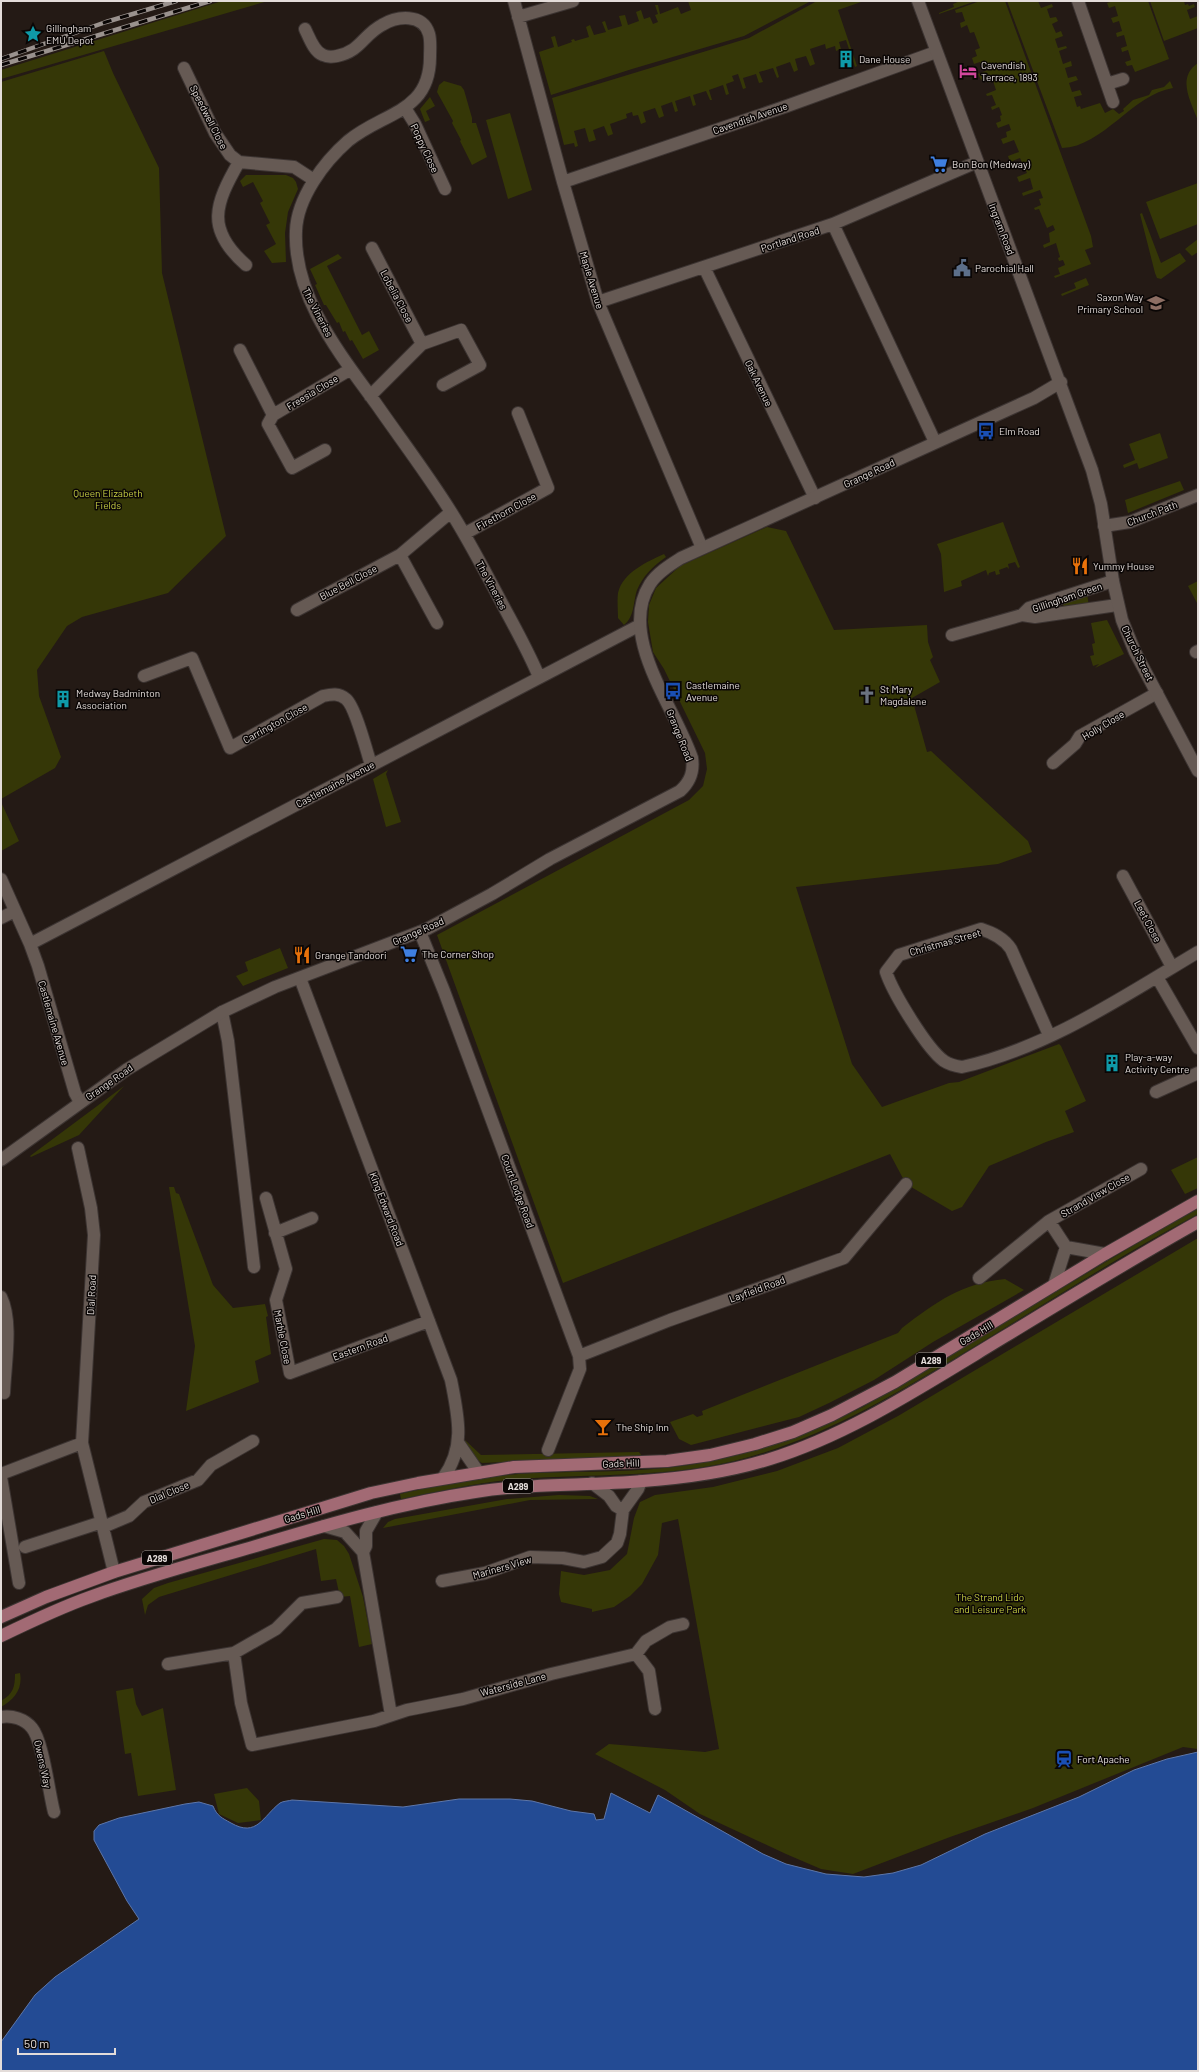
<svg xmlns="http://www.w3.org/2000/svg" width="1199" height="2072" viewBox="0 0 1199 2072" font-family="Barlow,sans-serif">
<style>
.green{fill:#353707}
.water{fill:#234b94;stroke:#5d76a9}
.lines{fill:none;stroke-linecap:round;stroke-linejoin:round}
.street-casing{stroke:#3c3432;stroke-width:14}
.secondary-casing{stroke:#3c3432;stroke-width:14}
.primary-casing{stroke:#3c3432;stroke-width:14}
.street{stroke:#665a54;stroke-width:12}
.secondary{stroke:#665a54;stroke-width:12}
.primary{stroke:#a26a74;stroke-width:12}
.rail-casing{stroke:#9a928e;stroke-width:4.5}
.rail{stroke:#0a0605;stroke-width:3;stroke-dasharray:9;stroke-linecap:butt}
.labels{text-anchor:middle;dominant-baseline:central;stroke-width:3;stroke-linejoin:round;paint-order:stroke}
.shield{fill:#0a0605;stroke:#a29c99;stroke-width:1}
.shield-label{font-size:9px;font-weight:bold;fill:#e3dcd9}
.poi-label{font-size:10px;fill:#e3dcd9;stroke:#0a0605;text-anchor:start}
.street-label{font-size:10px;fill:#e3dcd9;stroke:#0a0605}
.park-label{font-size:10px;fill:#c8d044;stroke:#0a0605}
</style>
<rect width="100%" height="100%" fill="#241a15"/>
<path class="green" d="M222,1H268L1,79V70Z
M688,1H811L744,36L632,69L551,95L539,52L554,47L551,37L555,36L558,47L572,42L571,40L574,39L575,41L589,37L586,27L590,25L594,35L606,32L602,22L605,21L608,30L622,26L619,16L625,15L628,25L639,21L636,12L641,10L644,19L650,17L653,24L658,22L655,15L658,14L655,5H658L660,14L678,7L681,14L691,10Z
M817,1H864L838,10L857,66L855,67L846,40L839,42L841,49L836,51L835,46L826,49L825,44L810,49L815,64L810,66L806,56L795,59L798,70L794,72L790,62L776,67L779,77L777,78L773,68L759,72L763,82L759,83L756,74L743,78L746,88L743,89L738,74L732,76L734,81L726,84L729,94L726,95L723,85L709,90L712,100H710L706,91L693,95L696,105L693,106L690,96L675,101L678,111L675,112L672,102L661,106L664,116L659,118L655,108L643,112L646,122L641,124L638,115L633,116L632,112L626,114L627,118L610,124L613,134L608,136L604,126L593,130L596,140L589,142L585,128L574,131L578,146L575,147L574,143L564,145L552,98L749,38Z
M960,1H976L939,14V13L954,7L953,4Z
M980,1H1005L1091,236L1093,247L1085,250L1091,264L1055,278L1054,276L1060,274L1058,268L1065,265L1063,260L1059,261L1058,258L1060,257L1056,243L1044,248L1043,245L1050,242L1049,233L1055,230L1053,225L1047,228L1039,209L1035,210L1034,208L1041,205L1039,199L1043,198L1040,190L1023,196L1022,193L1033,189L1030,178L1019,182L1017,177L1027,173L1020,158L1010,162L1008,156L1019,152L1014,140L1003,144L1001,139L1007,137L1006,132L1011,130L1009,124L998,128L996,123L1001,121L1000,116L1002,115L999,107L992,110L991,107L996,105L992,95L987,96L986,94L996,90L993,81L988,83L986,78L981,80L978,74L988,70L987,65L982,67L980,62L974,64L972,58L977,56L975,50L980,48L974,32L970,33L967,25L961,28L960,23L965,21L962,12L956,13L955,10Z
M1007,1H1038L1041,8L1052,4L1053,7L1047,9L1050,18L1056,17L1058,21L1052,24L1056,33L1061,31L1063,36L1055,39L1058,48L1066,46L1067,48L1059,51L1063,64L1071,61L1072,66L1065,68L1068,78L1076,76L1078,80L1069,83L1072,92L1080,90L1082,95L1074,97L1077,107L1080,106L1081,109L1100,103L1105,113L1113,109L1119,114L1124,111L1123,109L1133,100L1149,95L1152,90L1164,87L1170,81L1173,88C1133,94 1103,147 1062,148Z
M1113,1H1148L1169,59L1135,72L1132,65L1127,66L1125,62L1131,60L1128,50L1122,52L1121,48L1127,46L1124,35L1117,37L1116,33L1122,31L1119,21L1113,23L1111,18L1118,16L1115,6L1109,8L1107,3Z
M1150,1H1184L1185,5L1188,4L1189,6L1194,4L1195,7L1187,10L1190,19L1198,16V28L1164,41Z
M104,51L113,73L159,168L162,273L226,536L168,593L82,617L67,626L37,670L39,696L61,757L55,768L1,799V82Z
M1198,63V121C1191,101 1176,78 1198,63Z
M444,81L461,86L464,90L472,118V123H476L487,157L472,165L460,141L461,140L452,123L453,121L437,92L439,85Z
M430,97L435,106L426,111L430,120L425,122L420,109Z
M510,113L532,190L508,199L486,120Z
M246,175H286L293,178L296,182L298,189L288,212L285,233L286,262L272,263L264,251L276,244L266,225L270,223L260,203L263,201L253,182L243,187L240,181Z
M1198,183V224L1160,239L1146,202Z
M1142,213L1161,263L1180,253L1186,261L1161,279L1157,278L1155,273L1140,214Z
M1198,239V252L1192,256L1185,249Z
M338,254L342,258L327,266L362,335L369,331L379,350L363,359L352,340L350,341L345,331L343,332L339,322L337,323L326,305H324L315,285L317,284L310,269Z
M1086,278L1089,285L1062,296L1061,294L1076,288L1074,283Z
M1160,433L1168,458L1139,469L1137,463L1124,468L1123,465L1135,460L1129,444Z
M1180,481L1184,490L1128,513L1125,500Z
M1003,522L1020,567L1018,568L1015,562L1008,564L1009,569L1007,567L999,570L1000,574L996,575L995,571L989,573L988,576L986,570L961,581L962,586L944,592L941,554L937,544Z
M767,527L786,531L834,630L927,625L928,642L933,657L930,660L940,682L912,698L927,752L931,751L1028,841L1032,852L998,864L796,887L852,1064L882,1107L949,1083L959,1082L1059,1044L1061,1046L1086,1101L1065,1111L1074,1132L1046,1142L989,1166L962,1207L952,1211L906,1184L890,1154L563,1283L437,935L689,800L703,786L707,769L705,753L664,669L653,652L648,622L649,605L656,588L680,566Z
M664,554L666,557C653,566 643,576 637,590C633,602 635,616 624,625L618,618C618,610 617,601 618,593C623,572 647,562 664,554Z
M1198,581V603H1197L1188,586Z
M1087,594L1089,606L1064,609L1063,602Z
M1107,620L1124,654L1095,668L1099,664L1093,666L1090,656L1094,655L1092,644L1095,643L1091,623Z
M388,770L386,774L401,822L386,827L373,779Z
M1,802L19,841L1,851Z
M280,948L288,968L243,986L236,976L248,971L245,962Z
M124,1086L79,1135L31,1157L30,1156Z
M1198,1157V1188L1185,1194L1171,1170Z
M169,1187H174L176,1193L179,1194L213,1285L233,1308L265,1304L268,1316L266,1317L271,1354L255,1361L259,1382L186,1411L195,1346Z
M1198,1209V1214C1119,1256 1043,1305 967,1351C897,1393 828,1435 749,1457C679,1477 606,1474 534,1478C489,1480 445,1490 401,1499L400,1494C443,1484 489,1475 534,1473C586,1471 638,1473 689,1465C750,1455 807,1435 863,1407L1156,1232Z
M1198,1238V1749L1183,1747L1033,1808L950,1837L853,1874L821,1869L786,1854L700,1814L665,1790L595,1754L609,1744L705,1752L719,1749L678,1519L662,1523L658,1555L642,1584L630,1596L614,1607L592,1612V1609L561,1602L559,1594L561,1571L584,1575L610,1570L627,1554L634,1518L640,1502L655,1495L713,1487L777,1471L838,1448L898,1416Z
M1005,1279L1024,1290L933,1342L874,1380L829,1403L799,1417L691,1445L679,1439L670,1422L693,1414L697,1417L703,1415L702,1411L898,1333L902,1328C936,1302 962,1283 1005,1279Z
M465,1440L481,1455L639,1452L642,1456L482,1463C474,1458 466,1450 465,1440Z
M559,1495L590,1496L598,1499L530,1500L383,1528L388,1522L395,1519L507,1499Z
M324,1539L337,1540L344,1546L349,1554L363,1597L372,1644L359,1647L350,1596L340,1597L336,1579L321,1581L316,1549L159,1597L148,1605L145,1615L142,1599L154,1588L168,1583Z
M20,1673C23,1689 14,1700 1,1707V1701C13,1694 15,1687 15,1674Z
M133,1688L136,1704L142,1716L163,1708L176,1790L138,1796L131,1753L125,1754L116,1691Z
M247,1788L259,1801L261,1820L238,1823L219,1814L214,1794Z"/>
<path class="water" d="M1198,1752V2071H1V2042L35,1995L55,1977L139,1919L127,1901L94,1840V1831L99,1825L119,1818L185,1804L199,1802L213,1806C217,1816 222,1818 231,1823C257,1838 263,1816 280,1803C283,1801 289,1801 292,1800L403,1807L459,1799H510L532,1801L571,1811L594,1814L596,1820L604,1819L611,1793L650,1813L658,1795L763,1854L786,1864L826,1874L864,1877L893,1873L921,1865L985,1834L1079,1797L1134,1770L1167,1759Z"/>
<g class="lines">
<g class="street-casing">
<path id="street" d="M514,1L563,182L598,302L702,548
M1078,1L1113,102
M518,17L573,1
M305,29C309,37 314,52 323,55C327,57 332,57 337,56C361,51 363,35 382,25C397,16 423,13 429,34C431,41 430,49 430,57C430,113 383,112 348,141C324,162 297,198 296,231C293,297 341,355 377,405C402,441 428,475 451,512C468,539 482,566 497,594C511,621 527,648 539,677
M184,68L215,133L230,155L239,162L294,167L314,180
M1107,84L1123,79
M405,108L415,124L445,189
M239,162C215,204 205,229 246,265
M563,182L787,106L936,52
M833,224L935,442
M372,248L422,344
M704,267L815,498
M598,302L833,224L977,162
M240,350L273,415
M370,396L422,344L461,330L480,365L443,385
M325,450L292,468L268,424L273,415L351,369
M1104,526L1130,522L1198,495
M464,534L548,488L518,413
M400,555L437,623
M297,610L400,555L451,512
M1022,615L1029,608L1113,581
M952,635L1022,615L1035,617L1117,605
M1196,652L1198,651
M144,676L192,658L230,748L323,696C332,694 339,693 346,699C355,706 367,752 371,765
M1053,763L1075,744L1080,736L1157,693
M1123,876L1172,967
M1,879L30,944L38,966L75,1093L80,1102
M1,918L15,911
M420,932L444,991L579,1356L580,1369L548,1450
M30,944L640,625
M1157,977L1198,1048
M300,978L451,1380C458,1416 466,1447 443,1478
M222,1012L228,1041L254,1267
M1049,1035L1011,949C1004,938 993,933 981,929L899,955L886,972C893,993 927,1049 944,1061C950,1065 955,1066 962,1067C1048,1048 1124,996 1198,952
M1156,1092L1198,1073
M78,1148L91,1208L94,1235L82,1443L114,1572
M266,1198L286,1269L276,1300L290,1373L429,1321
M1049,1221L1066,1247L1105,1254
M275,1233L312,1218
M979,1278L1049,1221L1141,1169
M1054,1285L1066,1247
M1,1297C13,1321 5,1365 4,1393
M579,1356L670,1320L844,1258L906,1184
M459,1444L479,1473
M1,1474L82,1443
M1,1477L19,1583
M592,1483L609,1496L616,1506L623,1510
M377,1512L366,1531V1546L363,1552L391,1715
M324,1526L345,1532L363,1552
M103,1527L129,1516L144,1502L198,1480L211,1465L253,1441
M25,1547L102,1522
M442,1581L485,1573L530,1557L563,1558L584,1562L602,1557L617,1543L620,1534L623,1510L638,1489L641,1481
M234,1653L241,1703L252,1745L374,1721L407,1710L463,1699L551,1674L636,1654L646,1641L670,1627L683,1624
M636,1654L649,1671L655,1709
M168,1664L234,1653L276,1629L302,1603L337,1597
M1,1717C12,1715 25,1719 32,1728C43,1741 49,1793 54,1812"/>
</g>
<g class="secondary-casing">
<path id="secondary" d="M918,1L1092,470L1101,504L1113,581L1122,620L1135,652L1198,771
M1,1160L126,1070L222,1012L275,987L427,929L492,894L550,859L680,791C691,781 694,771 692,758C675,707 617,636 650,584C657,573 670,565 681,558L1034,398L1061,382"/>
</g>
<g class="primary-casing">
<path id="primary" d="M1,1617L46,1597L114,1572L371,1493L418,1483L514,1467L667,1461L710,1455L755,1444L793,1432L832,1415L895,1382L1105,1254L1198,1201
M1,1636C30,1622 59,1608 90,1597C144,1577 201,1562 256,1546C329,1524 401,1503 475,1492C531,1483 587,1486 643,1481C685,1478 729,1472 770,1459C844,1436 910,1394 976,1354C1050,1309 1123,1264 1198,1222"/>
</g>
<use href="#street" class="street"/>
<use href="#secondary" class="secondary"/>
<use href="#primary" class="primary"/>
<g class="rail-casing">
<path id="rail" d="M1,59L106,22L176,1
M1,65L210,1"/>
</g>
<use href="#rail" class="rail"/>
</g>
<defs>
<g id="sight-bare" transform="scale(1.38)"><path d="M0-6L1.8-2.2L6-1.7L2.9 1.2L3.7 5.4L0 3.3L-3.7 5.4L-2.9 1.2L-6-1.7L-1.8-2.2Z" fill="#0f9aa8" stroke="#0a0605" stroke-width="2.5" paint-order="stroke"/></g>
<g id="building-bare" transform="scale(1.38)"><path d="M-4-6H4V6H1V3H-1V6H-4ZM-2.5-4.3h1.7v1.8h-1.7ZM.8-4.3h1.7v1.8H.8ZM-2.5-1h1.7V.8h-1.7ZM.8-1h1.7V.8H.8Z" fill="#0f9aa8" stroke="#0a0605" stroke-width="2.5" paint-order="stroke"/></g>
<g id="hotel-bare" transform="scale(1.38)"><path d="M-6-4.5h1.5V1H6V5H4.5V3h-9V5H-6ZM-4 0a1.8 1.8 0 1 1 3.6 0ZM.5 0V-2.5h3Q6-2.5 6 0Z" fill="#d1479c" stroke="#0a0605" stroke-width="2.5" paint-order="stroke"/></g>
<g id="supermarket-bare" transform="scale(1.38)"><path d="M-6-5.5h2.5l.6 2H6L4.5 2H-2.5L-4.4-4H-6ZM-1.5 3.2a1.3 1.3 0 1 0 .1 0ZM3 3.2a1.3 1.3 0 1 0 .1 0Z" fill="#3f7fe0" stroke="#0a0605" stroke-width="2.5" paint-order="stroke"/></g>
<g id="civic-bare" transform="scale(1.38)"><path d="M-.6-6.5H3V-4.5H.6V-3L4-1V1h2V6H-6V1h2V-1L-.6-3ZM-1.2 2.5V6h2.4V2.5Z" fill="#5c6f8a" stroke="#0a0605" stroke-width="2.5" paint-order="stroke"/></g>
<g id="school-bare" transform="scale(1.38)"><path d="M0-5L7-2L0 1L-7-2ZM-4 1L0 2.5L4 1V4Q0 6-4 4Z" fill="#8d6e63" stroke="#0a0605" stroke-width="2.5" paint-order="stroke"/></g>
<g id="bus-bare" transform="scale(1.38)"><path d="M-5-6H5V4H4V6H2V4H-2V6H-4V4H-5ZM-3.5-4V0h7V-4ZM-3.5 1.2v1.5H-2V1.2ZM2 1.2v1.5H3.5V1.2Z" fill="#1a4fb4" stroke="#0a0605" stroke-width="2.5" paint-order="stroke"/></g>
<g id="restaurant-bare" transform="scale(1.38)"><path d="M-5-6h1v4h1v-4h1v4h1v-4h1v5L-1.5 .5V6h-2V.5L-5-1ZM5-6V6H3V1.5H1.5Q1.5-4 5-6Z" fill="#e8710a" stroke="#0a0605" stroke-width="2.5" paint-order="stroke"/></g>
<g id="church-bare" transform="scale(1.38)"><path d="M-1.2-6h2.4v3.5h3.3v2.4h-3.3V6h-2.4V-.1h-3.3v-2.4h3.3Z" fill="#6b7280" stroke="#0a0605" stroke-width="2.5" paint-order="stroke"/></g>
<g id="bar-bare" transform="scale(1.38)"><path d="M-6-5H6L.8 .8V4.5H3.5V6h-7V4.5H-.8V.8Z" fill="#e8710a" stroke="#0a0605" stroke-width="2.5" paint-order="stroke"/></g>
<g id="station-bare" transform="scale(1.38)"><path d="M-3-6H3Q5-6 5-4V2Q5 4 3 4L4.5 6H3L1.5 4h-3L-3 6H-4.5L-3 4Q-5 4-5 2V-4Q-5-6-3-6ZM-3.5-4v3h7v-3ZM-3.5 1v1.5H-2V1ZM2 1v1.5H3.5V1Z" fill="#1a4fb4" stroke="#0a0605" stroke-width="2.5" paint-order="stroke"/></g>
</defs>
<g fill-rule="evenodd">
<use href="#sight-bare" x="33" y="34"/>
<use href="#building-bare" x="846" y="59"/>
<use href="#hotel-bare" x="968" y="71"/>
<use href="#supermarket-bare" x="939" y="164"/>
<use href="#civic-bare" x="962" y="268"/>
<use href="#school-bare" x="1156" y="303"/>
<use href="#bus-bare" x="986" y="431"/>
<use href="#restaurant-bare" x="1080" y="566"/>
<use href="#bus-bare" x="673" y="691"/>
<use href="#church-bare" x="867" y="695"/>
<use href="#building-bare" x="63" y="699"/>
<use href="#supermarket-bare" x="409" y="954"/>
<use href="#restaurant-bare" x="302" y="955"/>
<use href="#building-bare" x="1112" y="1063"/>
<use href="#bar-bare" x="603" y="1427"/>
<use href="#station-bare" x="1064" y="1759"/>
</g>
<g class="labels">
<g class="shield">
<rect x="916" y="1353" width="30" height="14" rx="3"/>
<rect x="503" y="1479" width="30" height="14" rx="3"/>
<rect x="142" y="1551" width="30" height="14" rx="3"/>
</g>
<g class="shield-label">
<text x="931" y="1360">A289</text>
<text x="518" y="1486">A289</text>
<text x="157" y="1558">A289</text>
</g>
<g class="poi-label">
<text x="46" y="28">Gillingham<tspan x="46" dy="12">EMU Depot</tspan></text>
<text x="859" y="59">Dane House</text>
<text x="981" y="65">Cavendish<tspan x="981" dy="12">Terrace, 1893</tspan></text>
<text x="952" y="164">Bon Bon (Medway)</text>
<text x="975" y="268">Parochial Hall</text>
<text x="1143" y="297" text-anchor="end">Saxon Way<tspan x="1143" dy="12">Primary School</tspan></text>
<text x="999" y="431">Elm Road</text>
<text x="1093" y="566">Yummy House</text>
<text x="686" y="685">Castlemaine<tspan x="686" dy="12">Avenue</tspan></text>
<text x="880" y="689">St Mary<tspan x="880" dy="12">Magdalene</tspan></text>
<text x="76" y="693">Medway Badminton<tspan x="76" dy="12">Association</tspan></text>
<text x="422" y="954">The Corner Shop</text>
<text x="315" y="955">Grange Tandoori</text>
<text x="1125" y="1057">Play-a-way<tspan x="1125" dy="12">Activity Centre</tspan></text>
<text x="616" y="1427">The Ship Inn</text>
<text x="1077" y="1759">Fort Apache</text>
</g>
<g class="street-label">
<text transform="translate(209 117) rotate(63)">Speedwell Close</text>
<text transform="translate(750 118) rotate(-19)">Cavendish Avenue</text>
<text transform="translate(425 148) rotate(65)">Poppy Close</text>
<text transform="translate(1002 229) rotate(69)">Ingram Road</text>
<text transform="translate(790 239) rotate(-18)">Portland Road</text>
<text transform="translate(592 280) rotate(73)">Maple Avenue</text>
<text transform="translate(397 296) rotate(62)">Lobelia Close</text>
<text transform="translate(318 312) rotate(63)">The Vineries</text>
<text transform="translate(759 383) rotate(64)">Oak Avenue</text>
<text transform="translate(312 392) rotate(-31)">Freesia Close</text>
<text transform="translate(869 473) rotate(-25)">Grange Road</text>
<text transform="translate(506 511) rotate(-29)">Firethorn Close</text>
<text transform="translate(1152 513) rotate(-21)">Church Path</text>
<text transform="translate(348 582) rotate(-28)">Blue Bell Close</text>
<text transform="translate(492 585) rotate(62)">The Vineries</text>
<text transform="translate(1067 597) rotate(-19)">Gillingham Green</text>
<text transform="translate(1138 653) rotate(64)">Church Street</text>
<text transform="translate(275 723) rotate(-29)">Carrington Close</text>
<text transform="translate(1103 725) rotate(-31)">Holly Close</text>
<text transform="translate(680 735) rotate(68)">Grange Road</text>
<text transform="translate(335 784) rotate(-28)">Castlemaine Avenue</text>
<text transform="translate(1148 921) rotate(62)">Leet Close</text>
<text transform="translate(418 931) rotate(-24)">Grange Road</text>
<text transform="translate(945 942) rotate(-16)">Christmas Street</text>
<text transform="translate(54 1023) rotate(74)">Castlemaine Avenue</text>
<text transform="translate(109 1082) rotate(-35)">Grange Road</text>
<text transform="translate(518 1191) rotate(70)">Court Lodge Road</text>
<text transform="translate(1095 1195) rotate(-30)">Strand View Close</text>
<text transform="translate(387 1209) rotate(69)">King Edward Road</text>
<text transform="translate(757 1289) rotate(-20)">Layfield Road</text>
<text transform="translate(91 1295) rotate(-87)">Dial Road</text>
<text transform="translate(976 1333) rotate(-31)">Gads Hill</text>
<text transform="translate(283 1337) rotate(79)">Marble Close</text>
<text transform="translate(360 1347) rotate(-20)">Eastern Road</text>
<text transform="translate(621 1463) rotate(-2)">Gads Hill</text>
<text transform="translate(169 1492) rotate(-23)">Dial Close</text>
<text transform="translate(302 1514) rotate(-17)">Gads Hill</text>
<text transform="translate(502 1567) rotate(-16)">Mariners View</text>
<text transform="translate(513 1684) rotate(-15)">Waterside Lane</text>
<text transform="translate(43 1764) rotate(78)">Owens Way</text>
</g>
<g class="park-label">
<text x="108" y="493">Queen Elizabeth<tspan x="108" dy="12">Fields</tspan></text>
<text x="990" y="1597">The Strand Lido<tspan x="990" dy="12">and Leisure Park</tspan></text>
</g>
</g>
<rect width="1199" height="2072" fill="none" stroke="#e3dcd9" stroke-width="4"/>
<path d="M18 2048v6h97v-6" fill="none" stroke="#e3dcd9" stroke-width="2"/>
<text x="24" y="2048" font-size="12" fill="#e3dcd9" stroke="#0a0605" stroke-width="3" paint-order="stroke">50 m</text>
</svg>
